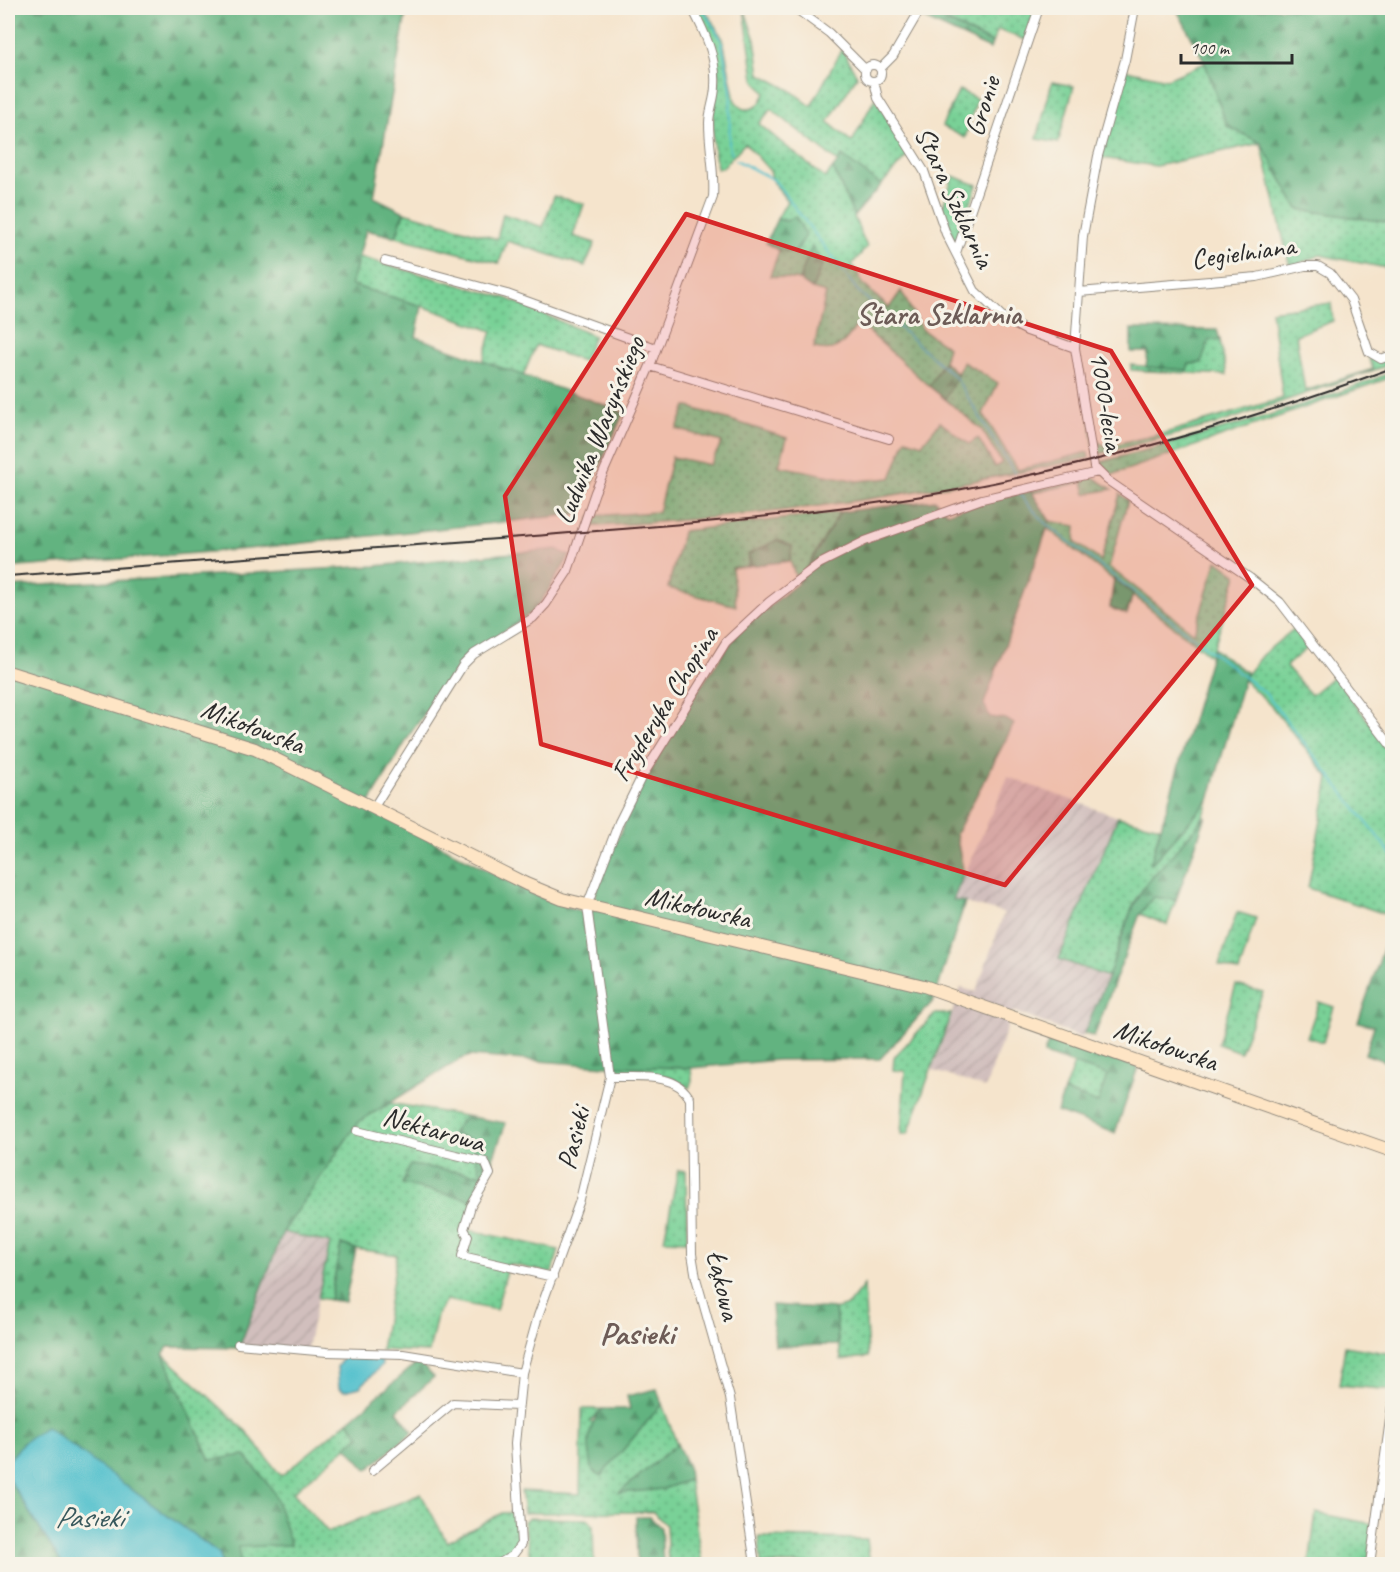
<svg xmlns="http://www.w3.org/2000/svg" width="1400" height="1572" viewBox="0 0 1400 1572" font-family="Caveat,sans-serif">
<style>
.industrial{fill:url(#industrial-furrows)}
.grass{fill:url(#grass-dots);stroke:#527e61;stroke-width:1.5}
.forest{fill:url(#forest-firs);stroke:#466f56;stroke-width:1.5}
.water{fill:#54c1cd;stroke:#40767c;stroke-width:1.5}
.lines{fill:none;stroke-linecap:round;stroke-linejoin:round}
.stream{stroke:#54c1cd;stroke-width:2}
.street-casing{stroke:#90887c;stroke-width:10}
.secondary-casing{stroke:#90887c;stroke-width:14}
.street{stroke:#fff;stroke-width:8}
.secondary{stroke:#fee5c5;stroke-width:12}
.rail{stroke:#2b2b2b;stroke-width:2}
.marked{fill:#d62828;fill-opacity:0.2;stroke:#d62828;stroke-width:4.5;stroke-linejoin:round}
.labels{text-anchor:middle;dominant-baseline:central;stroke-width:6;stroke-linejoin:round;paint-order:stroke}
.street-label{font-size:28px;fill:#2b2b2b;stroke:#f7f3e8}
.neighbourhood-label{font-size:30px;font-weight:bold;fill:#6d5c57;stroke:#f7f3e8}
.water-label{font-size:30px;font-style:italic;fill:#37585c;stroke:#f7f3e8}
.quarter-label{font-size:32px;font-weight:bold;fill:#6d5c57;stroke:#f7f3e8}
</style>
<defs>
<pattern id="industrial-furrows" width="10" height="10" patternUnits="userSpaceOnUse" patternTransform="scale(1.5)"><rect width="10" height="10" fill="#d1bfbd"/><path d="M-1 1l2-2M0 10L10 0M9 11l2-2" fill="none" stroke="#b4a4a3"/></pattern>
<pattern id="grass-dots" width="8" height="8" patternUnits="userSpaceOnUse" patternTransform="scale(1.5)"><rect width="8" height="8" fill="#79d197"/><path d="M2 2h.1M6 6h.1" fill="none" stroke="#63aa7b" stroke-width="1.8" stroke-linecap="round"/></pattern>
<pattern id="forest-firs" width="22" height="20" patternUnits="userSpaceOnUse" patternTransform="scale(1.5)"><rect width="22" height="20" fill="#62b380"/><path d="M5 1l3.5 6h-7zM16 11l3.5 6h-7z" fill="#519269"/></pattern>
</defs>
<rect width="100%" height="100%" fill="#f7f3e8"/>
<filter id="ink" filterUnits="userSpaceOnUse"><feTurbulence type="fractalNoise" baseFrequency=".0167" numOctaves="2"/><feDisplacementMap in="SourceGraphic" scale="12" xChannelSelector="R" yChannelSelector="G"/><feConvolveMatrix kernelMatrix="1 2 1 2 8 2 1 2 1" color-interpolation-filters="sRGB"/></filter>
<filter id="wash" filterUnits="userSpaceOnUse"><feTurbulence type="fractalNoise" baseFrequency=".008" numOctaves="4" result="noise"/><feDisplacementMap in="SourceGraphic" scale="24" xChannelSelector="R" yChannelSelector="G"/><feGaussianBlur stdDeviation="1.35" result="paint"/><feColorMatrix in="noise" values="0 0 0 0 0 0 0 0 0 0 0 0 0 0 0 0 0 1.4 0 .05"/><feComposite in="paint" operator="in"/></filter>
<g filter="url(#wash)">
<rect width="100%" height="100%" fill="#f5e4cc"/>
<path class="industrial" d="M1008,777L1118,817L1059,959L1108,977L1082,1038L1013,1011L985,1088L932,1070L961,988L976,992L1004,913L953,900Z
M283,1232L330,1243L306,1352L239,1348Z"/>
<path class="grass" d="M699,8H704L723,39L735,101L743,109C756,110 760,105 765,93L754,79L744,8L755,40L760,74L790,90L811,106L842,49L857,76L828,122L852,142L875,98L910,153L881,185L842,156L838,162L771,109L759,124L825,178L833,168L867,247L852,264L864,285L889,308L901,291L922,330L948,347L944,361L929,386L859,323C843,342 841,354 814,348L826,293L812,289L822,265L812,247L799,280L770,276L779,251L796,252L786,221L777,219L787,201L773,182L770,171L745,143L723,167L717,169L713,142V115L719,82L715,50L698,13Z
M926,8H1036L1026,40L998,30L992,43L924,10Z
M1205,63L1227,126L1261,143L1298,209L1392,223V269L1320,255L1290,267L1261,143L1156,166L1101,158L1126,70L1167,79Z
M1052,82L1074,86L1058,143L1037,139Z
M959,90L977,99L965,138L942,126Z
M953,176L977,185L958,240L955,242L942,209Z
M554,196L584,204L573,236L595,243L585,266L507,241L499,263L396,237L404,212L497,239L503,214L543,227Z
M359,257L506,298L594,336L583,361L536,345L523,376L483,361L492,331L422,306L351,285Z
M1331,303L1333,321L1296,335L1305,391L1373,369L1369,359L1372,358H1392V364L1217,424L1095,455L1082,367L1096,441L1106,446L1162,434L1283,398L1271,311Z
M1209,340H1220L1227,375L1131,370V365L1186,370L1189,364L1201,363Z
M963,362L998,383L983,414L1018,470L1088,452L1089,458C1004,476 919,492 833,504C751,516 669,521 587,527L591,516L658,512L672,457L710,465L722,442L677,429L686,406L787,438L779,466L857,481L891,478L906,439L922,444L940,422L969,444L978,438L995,467L1002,463L982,430L945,399Z
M1392,372V377L1109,476L1101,471L1097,463C1197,437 1297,410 1392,372Z
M1093,477L1112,489L1086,494L1083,482L1033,493L1031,491Z
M1120,494L1128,500L1109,567L1194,633L1217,560L1237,575L1211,656L1047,528L1050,521L1076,526L1075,542L1101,561Z
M840,512L798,583L790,561L792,546L749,554L748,566L732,568L736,606L668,588L683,531Z
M1295,628L1310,646L1286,666L1311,695L1334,676L1392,752V889L1388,915L1308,888L1329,778L1272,707L1243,679L1262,655Z
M1209,800C1201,836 1165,858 1144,887C1126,913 1119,948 1108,977L1059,959L1118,817L1160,827L1151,864Z
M1153,897L1176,900L1167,925L1140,914Z
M1237,912L1256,918L1239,972L1219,965Z
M1236,985L1263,992L1240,1052L1218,1044Z
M1319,1002L1334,1007L1323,1042L1307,1037Z
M935,1014H951L908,1134H901L905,1071L893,1070L894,1057Z
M1074,1064L1108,1075L1098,1103L1064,1091Z
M615,1066L691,1068L692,1081L689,1088L669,1076L623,1074Z
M390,1103L465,1116L452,1134L475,1141L474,1154L483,1175L410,1165L477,1201L468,1230L559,1250L552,1273L509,1264L496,1310L446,1300L437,1315L429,1352L381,1350L397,1255L356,1249L341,1244L330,1300L318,1298L330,1243L283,1232L358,1122Z
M678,1170L686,1171L687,1241L664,1240Z
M864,1285L868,1357L841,1360L835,1309L848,1305Z
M1345,1346L1392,1354V1390L1339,1385Z
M163,1354L246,1431L281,1476L348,1421L360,1436L293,1492L328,1532L421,1494L447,1542L502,1513L517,1512L518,1545L511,1553L492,1564H241L210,1460Z
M662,1404L677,1444L620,1492L663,1489L689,1480L702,1564H668L666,1525L653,1512L524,1513L521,1491L580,1494L582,1409H602L590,1422L640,1429Z
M1316,1513L1373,1524L1368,1564H1309Z
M528,1518L588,1519L593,1525L594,1564L531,1563L524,1521Z
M759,1537L867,1539L870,1564H761Z"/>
<path class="forest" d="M8,8H407L374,197L404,212L396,237L366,230L351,285L422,306L416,337L624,412L579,514L248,549L8,568Z
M1176,8H1392V223L1298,209L1261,143L1227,126L1205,63Z
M924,10L992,43L990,49L920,17Z
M842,156L881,185L854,216L833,168Z
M795,216L806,235L796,252L779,251L766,243L777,219L786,221Z
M812,246L822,265L812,289L799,280Z
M1131,329L1217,330L1220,340H1209L1201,363L1189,364L1187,370L1146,367L1148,352H1131Z
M944,361L958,374L945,399L929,386Z
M1031,491L1050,521L984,704L990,717L1006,719L1014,724L956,834L964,874L953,900L965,902L934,1000L880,1059L778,1060L691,1068L606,1066L470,1056L461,1059L358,1122L283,1232L239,1348L168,1347L163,1354L210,1460L245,1455L274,1492L291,1545L238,1547L241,1564H221L220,1554L202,1541L24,1442L8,1461V587L375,566L557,549L570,556L535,611L466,656L412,731L367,807L533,894L591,915L598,882L625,822L643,783L686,708L738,632L798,583L840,512L935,500L947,513L982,501Z
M777,540L792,546L790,561L748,566L749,554Z
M1114,579L1133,594L1127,614L1110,608Z
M1213,648L1246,672L1209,800L1150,865Z
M1206,816L1176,900L1153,897L1140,914L1094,1037L1084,1033L1108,977L1131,911L1144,887Z
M1392,924V1064L1365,1054L1374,1026L1358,1022Z
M1050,1037L1138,1067L1115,1133L1057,1112L1064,1091L1098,1103L1107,1075L1044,1054Z
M465,1116L506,1123L477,1201L402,1184L410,1165L482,1175L474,1154L475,1141L452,1134Z
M341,1244L356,1249L345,1302L330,1300Z
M772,1305L835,1309L838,1345L775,1346Z
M418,1362L434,1377L397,1411L413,1432L367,1470L346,1446L360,1436L348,1421Z
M657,1389L662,1404L601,1476L593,1471C587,1447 586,1428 602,1409H630L627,1396Z
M677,1444L688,1467L689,1480L663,1489L619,1493Z
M8,1478L62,1564H8Z
M636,1517H650L661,1528L663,1564H637Z"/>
<path class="water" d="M343,1358L381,1359L382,1365L360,1387L344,1391L339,1388L337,1367Z
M46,1427L220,1554L221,1564H62L8,1478V1461L24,1442Z"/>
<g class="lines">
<path class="stream" d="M702,8L721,39L731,90L729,145L731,154
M736,160L774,180L858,291L956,378L1015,474
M1019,494L1045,523L1265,693L1392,855"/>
</g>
</g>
<g filter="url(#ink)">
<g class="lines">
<g class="street-casing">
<path id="street" d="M795,8L829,33L866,70
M1135,8L1125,60L1098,156L1083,236L1075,348L1094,467L1107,480L1250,578L1280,602L1392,747
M865 73a8 8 0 1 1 16 0a8 8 0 1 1-16 0Z
M880,69L893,56L921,8
M874,81L878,98L924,171L946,234L975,291L1006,320L1027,331L1075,348
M956,253L1039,8
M385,261L507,294L656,348
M1079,292L1257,277L1305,266H1318L1330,273L1351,300L1369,352L1381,359L1392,355
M650,366L889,439
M374,807L463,665L474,654L533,618L546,604L568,571L595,492L650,366L713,197C715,172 709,148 709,123C709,111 715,99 715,86C717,57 705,33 692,8
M610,1077C637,1078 676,1071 690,1099L692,1254L696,1278L730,1398L755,1564
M357,1131L485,1162L490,1174L471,1206L464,1229L468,1236L462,1256L553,1277
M238,1344L327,1352L403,1354L522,1373
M372,1471L453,1403L518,1406
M498,1564L512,1556L521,1544L515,1444L522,1373L538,1316L580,1200L610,1077L587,906L619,822L640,780L726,642L769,602L819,564L865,541L982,499L1098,472
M1370,1564L1392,1405"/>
</g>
<g class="secondary-casing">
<path id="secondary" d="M8,672L255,749L526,884L562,899L924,986L1392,1151"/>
</g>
<use href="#street" class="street"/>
<use href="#secondary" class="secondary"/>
<path class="rail" d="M8,576C179,563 350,550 522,537C668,525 814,516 957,490C1106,462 1251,420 1392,368"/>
</g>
</g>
<path class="marked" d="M686,214L1111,351L1252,585L1005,885L541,744L505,496Z"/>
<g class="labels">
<g class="street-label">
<text transform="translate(982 106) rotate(-72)">Gronie</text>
<text transform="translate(955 197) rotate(65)">Stara Szklarnia</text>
<text transform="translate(1243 252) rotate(-8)">Cegielniana</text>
<text transform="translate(1107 401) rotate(81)">1000-lecia</text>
<text transform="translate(599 430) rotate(-68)">Ludwika Waryńskiego</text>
<text transform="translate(664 704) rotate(-58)">Fryderyka Chopina</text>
<text transform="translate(253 726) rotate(21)">Mikołowska</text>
<text transform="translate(698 907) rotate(13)">Mikołowska</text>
<text transform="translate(1166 1045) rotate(19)">Mikołowska</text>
<text transform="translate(434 1129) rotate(16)">Nektarowa</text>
<text transform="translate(573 1138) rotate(-76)">Pasieki</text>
<text transform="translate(724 1285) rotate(77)">Łąkowa</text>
</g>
<g class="neighbourhood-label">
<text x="939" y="314">Stara Szklarnia</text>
</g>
<g class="water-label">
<text x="89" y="1517">Pasieki</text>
</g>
<g class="quarter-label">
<text x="637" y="1333">Pasieki</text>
</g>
</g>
<rect width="1400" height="1572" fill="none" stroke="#f7f3e8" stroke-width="30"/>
<path d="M1181 54v9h111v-9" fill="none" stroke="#2b2b2b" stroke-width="3"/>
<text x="1190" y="54" font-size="18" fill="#2b2b2b" stroke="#f7f3e8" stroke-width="4.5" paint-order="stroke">100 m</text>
</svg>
